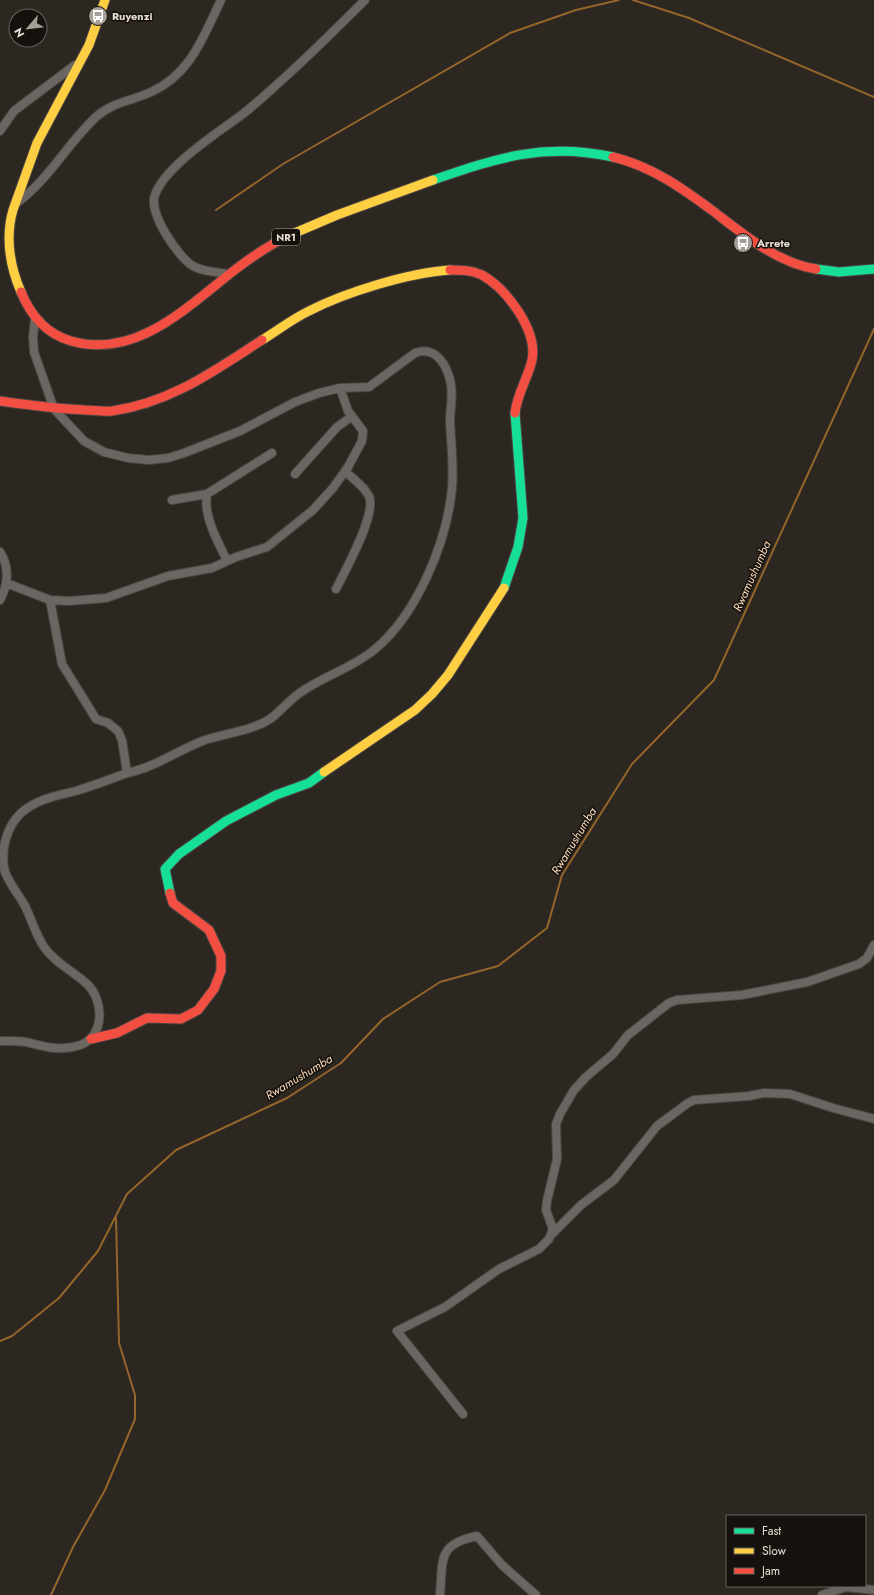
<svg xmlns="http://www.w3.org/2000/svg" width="874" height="1595" viewBox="0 0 874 1595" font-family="Jost,sans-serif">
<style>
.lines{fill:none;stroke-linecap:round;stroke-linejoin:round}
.stream{stroke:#95652b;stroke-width:2}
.street-casing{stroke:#4b4540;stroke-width:10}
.fast-casing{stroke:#4b4540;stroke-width:11}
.slow-casing{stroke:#4b4540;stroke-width:11}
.jam-casing{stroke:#4b4540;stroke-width:11}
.street{stroke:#6b6661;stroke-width:8}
.fast{stroke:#16e098;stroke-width:9}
.slow{stroke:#ffcf43;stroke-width:9}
.jam{stroke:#f24e42;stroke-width:9}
.labels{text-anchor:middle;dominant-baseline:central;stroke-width:3;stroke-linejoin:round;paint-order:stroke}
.shield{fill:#16110c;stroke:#a8a19a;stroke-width:1}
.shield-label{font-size:10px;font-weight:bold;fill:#e7dfd7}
.poi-label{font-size:11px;font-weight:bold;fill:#e7dfd7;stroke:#16110c;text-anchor:start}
.water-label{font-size:12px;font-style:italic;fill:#fadcbd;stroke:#16110c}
</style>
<rect width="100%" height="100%" fill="#2d2721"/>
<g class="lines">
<path class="stream" d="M633,0L689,18L874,97
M216,210L283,164L510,33L576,10L619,0
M0,1341L12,1336L59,1298L98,1251L127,1194L176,1150L287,1098L341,1063L383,1019L440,982L498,966L547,928L562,875L632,764L714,680L874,329
M51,1595L73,1547L105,1490L135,1419V1395L119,1343L116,1218"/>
<g class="street-casing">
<path id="street" d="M0,131L14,111L75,65
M18,202C49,179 68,143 96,117C112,102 132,101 151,92C191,74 203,37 221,0
M229,274C218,272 203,272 193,266C178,257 148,213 155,195C164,168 214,135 236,119C249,110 261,99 273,88C305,60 335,30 365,0
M295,474L337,427L351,417
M172,500L207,494
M0,552C10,567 8,585 0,600
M227,561C218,541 203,517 207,494L272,453
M6,583L50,600L62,664L96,719L108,723L118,731L122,740L127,773C156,767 178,750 205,740C227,733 251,731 270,719C281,711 289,700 301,692C324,676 352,668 374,650C417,615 447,542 452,488C454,467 451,443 450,422C450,410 453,397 451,385C448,366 436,345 415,353L369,387L340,388L319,393L295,402L240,431L184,453L168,458L149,460L128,458L104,452L84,441L54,409L34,352L33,337L35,318
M336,589C345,571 377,514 369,496C364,486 353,479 345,471
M50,600L69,601L106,598L168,576L212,568L236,557L267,547L313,510L333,488L348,467L362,441L363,431L348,411L340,388
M0,1041C10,1041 21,1040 30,1043C47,1047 60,1051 77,1046C105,1039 105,1001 87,984C73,971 55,963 44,947C36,935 32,921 26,908C20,896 10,885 5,872C0,852 6,827 21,813C38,798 58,796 79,790C95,785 111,779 127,773
M552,1234L581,1205L614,1180L657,1126L688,1103L694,1100L749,1096L764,1093L790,1094L833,1108L874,1119
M463,1414L397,1331L445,1307L499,1269L539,1249L549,1239L553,1229L546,1210L547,1201L557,1159L556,1124L560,1114L574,1090L586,1077L613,1054L628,1035L669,1003L677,1000L742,995L807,982L859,964L867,958L874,945
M440,1595C443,1560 437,1544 477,1536L502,1565L536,1595
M822,1595L846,1587L874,1590"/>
</g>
<g class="fast-casing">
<path id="fast" d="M433,180C497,158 544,142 613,157
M816,269L839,272L874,269
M504,588L518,547L523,518L515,413
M170,893L165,869L179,854L226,821L276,795L309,783L324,772"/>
</g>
<g class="slow-casing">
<path id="slow" d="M290,235L337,215L433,180
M21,292C10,267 5,237 13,210L37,143L89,45L105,0
M262,340C277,331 292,319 309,311C346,292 408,273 450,270
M324,772L415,710L432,694L448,675L504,588"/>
</g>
<g class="jam-casing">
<path id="jam" d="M613,157C651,166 682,188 713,211C743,234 777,263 816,269
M450,270C461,270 472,270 482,275C507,289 538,331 532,360C528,378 517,394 515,413
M21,292C31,316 46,334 71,341C137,360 189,305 236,269C253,256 271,244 290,235
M0,401C28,405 56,409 85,410C93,410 103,412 112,411C170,403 214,371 262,340
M91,1039L117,1033L147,1018L181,1019L198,1010L214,989L221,971V956L209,930L173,903L170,893"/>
</g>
<use href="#street" class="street"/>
<use href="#fast" class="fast"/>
<use href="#slow" class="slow"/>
<use href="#jam" class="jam"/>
</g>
<defs>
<g id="bus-disc" transform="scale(1)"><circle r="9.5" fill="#a69f97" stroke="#16110c"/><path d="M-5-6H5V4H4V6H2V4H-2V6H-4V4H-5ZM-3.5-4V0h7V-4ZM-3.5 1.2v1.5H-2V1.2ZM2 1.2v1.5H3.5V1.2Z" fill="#fff"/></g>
</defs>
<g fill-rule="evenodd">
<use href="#bus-disc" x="98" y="16"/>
<use href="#bus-disc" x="743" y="243"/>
</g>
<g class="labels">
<rect class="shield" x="272" y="229" width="28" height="16" rx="3"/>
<g class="shield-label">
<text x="286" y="237">NR1</text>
</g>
<g class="poi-label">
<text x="112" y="16">Ruyenzi</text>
<text x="757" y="243">Arrete</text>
</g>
<g class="water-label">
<text transform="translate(752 576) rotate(-66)">Rwamushumba</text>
<text transform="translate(574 841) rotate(-59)">Rwamushumba</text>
<text transform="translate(299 1077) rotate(-31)">Rwamushumba</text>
</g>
</g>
<rect x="726" y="1515" width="140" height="72" fill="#16110c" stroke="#6a635d"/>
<rect x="734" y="1528" width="20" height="6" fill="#16e098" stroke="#6a635d"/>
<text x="762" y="1535" font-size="12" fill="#e7dfd7">Fast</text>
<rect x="734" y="1548" width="20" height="6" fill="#ffcf43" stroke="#6a635d"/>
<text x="762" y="1555" font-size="12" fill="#e7dfd7">Slow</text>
<rect x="734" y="1568" width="20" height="6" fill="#f24e42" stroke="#6a635d"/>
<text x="762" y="1575" font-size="12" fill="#e7dfd7">Jam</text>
<g transform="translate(28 28) rotate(242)"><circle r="19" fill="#16110c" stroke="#6a635d"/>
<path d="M0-3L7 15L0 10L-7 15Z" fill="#a69f97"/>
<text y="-6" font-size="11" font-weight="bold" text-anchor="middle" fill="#e7dfd7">N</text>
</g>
</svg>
